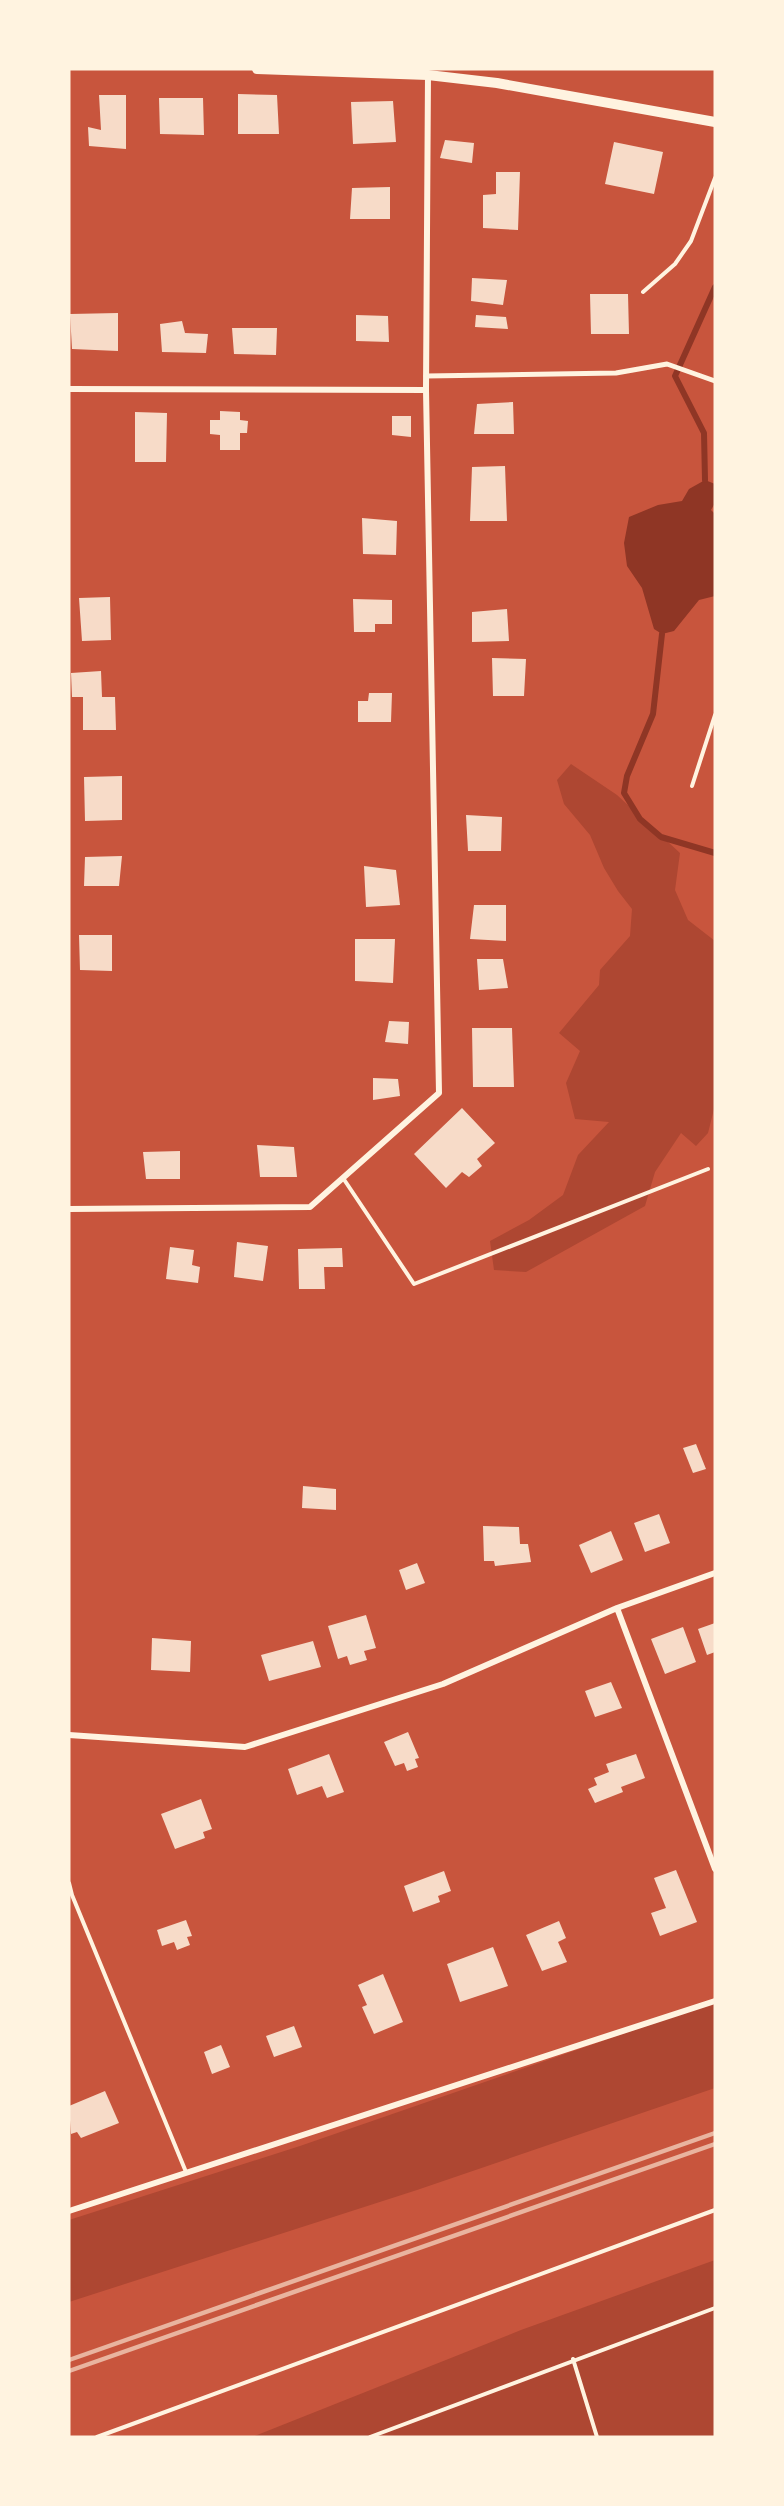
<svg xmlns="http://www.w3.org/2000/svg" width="784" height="2506" viewBox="0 0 784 2506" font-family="Roboto,sans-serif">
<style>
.green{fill:#ae4732}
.water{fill:#8f3625}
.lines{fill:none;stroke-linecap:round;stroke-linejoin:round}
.stream{stroke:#8f3625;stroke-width:6}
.building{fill:#f7dbc8}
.path{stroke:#fff3e0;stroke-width:4}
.service{stroke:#fff3e0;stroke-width:4}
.pedestrian{stroke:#fff3e0;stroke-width:5}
.minor{stroke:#fff3e0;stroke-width:6}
.tertiary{stroke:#fff3e0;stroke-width:10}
.rail{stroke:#e9b49f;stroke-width:4.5}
</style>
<rect width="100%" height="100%" fill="#c8553d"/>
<path class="green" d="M571,764L617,795L680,853L675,890L688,920L715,941V1105L708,1133L696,1146L681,1133L655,1172L645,1206L526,1272L494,1270L490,1241L529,1220L563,1195L578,1155L609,1122L575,1119L566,1083L580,1051L559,1033L599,985L600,970L630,936L632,909L618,891L604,868L590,835L564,804L557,780Z
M715,2002V2088L417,2190L69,2302V2220L300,2146Z
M715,2260V2437H252L521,2330Z"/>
<path class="water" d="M705,480L715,484V503L711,510L715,514V596L699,600L674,631L662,634L654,629L642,588L627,566L624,543L629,517L658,505L682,501L689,489Z"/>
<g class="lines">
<path class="stream" d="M705,480L704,433L675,376L715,287
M662,634L653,714L627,776L624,793L640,819L661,837L715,853"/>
</g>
<path class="building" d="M238,94L277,95L279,134H238Z
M99,95H126V149L89,146L88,127L101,130Z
M159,98H203L204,135L160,134Z
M393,101L396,142L353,144L351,102Z
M445,140L474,143L472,163L440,158Z
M614,142L663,152L654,194L605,184Z
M496,172H520L518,230L483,228V195L496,194Z
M390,187V219H350L352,188Z
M472,278L507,280L503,305L471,301Z
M590,294H628L629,334H591Z
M118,313V351L72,349L70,314Z
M356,315L388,316L389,342L356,341Z
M476,315L506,317L508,329L475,327Z
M182,321L185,333L208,334L206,353L162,352L160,324Z
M232,328H277L276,355L234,354Z
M513,402L514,434H474L477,404Z
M220,411L240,412V420L248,421L247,433H240V450H220V435L210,434V420H220Z
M135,412L167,413L166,462H135Z
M392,416H411V437L392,435Z
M505,466L507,521H470L472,467Z
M362,518L397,521L396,555L363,554Z
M110,597L111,640L82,641L79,598Z
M353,599L392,600V624H375V632H354Z
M507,609L509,641L472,642V612Z
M492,658L526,659L524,696H493Z
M101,671L102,697H115L116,730H83V697H72L71,673Z
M369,693H392L391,722H358V701H368Z
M122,776V820L85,821L84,777Z
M466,815L502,817L501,851H468Z
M122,856L119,886H84L85,857Z
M364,866L396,870L400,905L366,907Z
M474,905H506V941L470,939Z
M79,935H112V971L80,970Z
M355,939H395L393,983L355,981Z
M477,959H503L508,988L479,990Z
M389,1021L409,1022L408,1044L385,1042Z
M472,1028H512L514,1087H473Z
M373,1078L398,1079L400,1096L373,1100Z
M462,1108L495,1143L477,1159L482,1166L469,1177L462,1172L446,1188L414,1154Z
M257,1145L294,1147L297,1177H260Z
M180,1151V1179H146L143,1152Z
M237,1242L268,1246L263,1281L234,1277Z
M170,1247L194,1250L192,1265L200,1267L198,1283L166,1279Z
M342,1248L343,1267H324L325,1289H299L298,1249Z
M696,1444L706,1469L693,1473L683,1448Z
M303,1486L336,1489V1510L302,1508Z
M659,1514L670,1543L645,1552L634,1523Z
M483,1526L519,1527L520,1544H528L531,1562L495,1566L494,1561H484Z
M611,1531L623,1560L591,1573L579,1545Z
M417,1563L425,1583L406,1590L399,1570Z
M366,1615L376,1648L364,1651L367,1660L350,1665L347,1656L338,1659L328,1626Z
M715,1623V1652L707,1655L698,1629Z
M683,1627L696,1662L665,1674L651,1639Z
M152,1638L191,1641L190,1672L151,1670Z
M313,1641L321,1667L269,1681L261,1655Z
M611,1682L622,1708L595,1717L585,1691Z
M408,1732L419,1758L415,1759L418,1767L407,1771L404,1763L395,1766L384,1742Z
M329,1754L344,1792L327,1798L322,1786L297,1795L288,1769Z
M636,1754L645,1778L621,1787L623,1792L595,1803L588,1789L597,1785L594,1778L609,1772L606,1764Z
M201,1799L212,1829L203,1832L205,1838L175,1849L161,1814Z
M676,1870L697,1922L660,1936L651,1913L666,1908L654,1878Z
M444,1871L451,1891L438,1896L440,1902L413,1912L404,1886Z
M186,1920L192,1936L187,1937L190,1945L177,1950L174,1942L162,1946L157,1930Z
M559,1921L566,1938L558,1942L567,1962L542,1971L526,1935Z
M493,1947L508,1986L460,2002L447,1964Z
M383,1974L403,2022L374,2034L362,2007L367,2005L358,1985Z
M294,2026L302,2047L274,2057L266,2036Z
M221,2045L230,2067L212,2074L204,2052Z
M105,2091L119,2123L81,2138L77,2132L71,2134L69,2106Z"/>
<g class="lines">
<path class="path" d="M97,2437L715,2210"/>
<path class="service" d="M643,292L675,264L691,241L715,178
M692,786L715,715
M343,1178L414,1284L708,1169
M69,1883L72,1895L186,2172
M573,2359L597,2437
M370,2437L715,2308"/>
<path class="pedestrian" d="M426,376L616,373L667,364L715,381"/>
<path class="minor" d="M69,389L426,390
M69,1209L310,1207L439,1093L426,390L428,75
M617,1608L715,1869
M69,1735L245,1747L443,1684L617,1608L715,1573
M69,2211L715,2001"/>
<path class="tertiary" d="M257,69L428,75L497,83L715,122"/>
<path class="rail" d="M69,2360L715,2133
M69,2371L715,2144"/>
</g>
<rect width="784" height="2506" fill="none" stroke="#fff3e0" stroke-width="141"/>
</svg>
